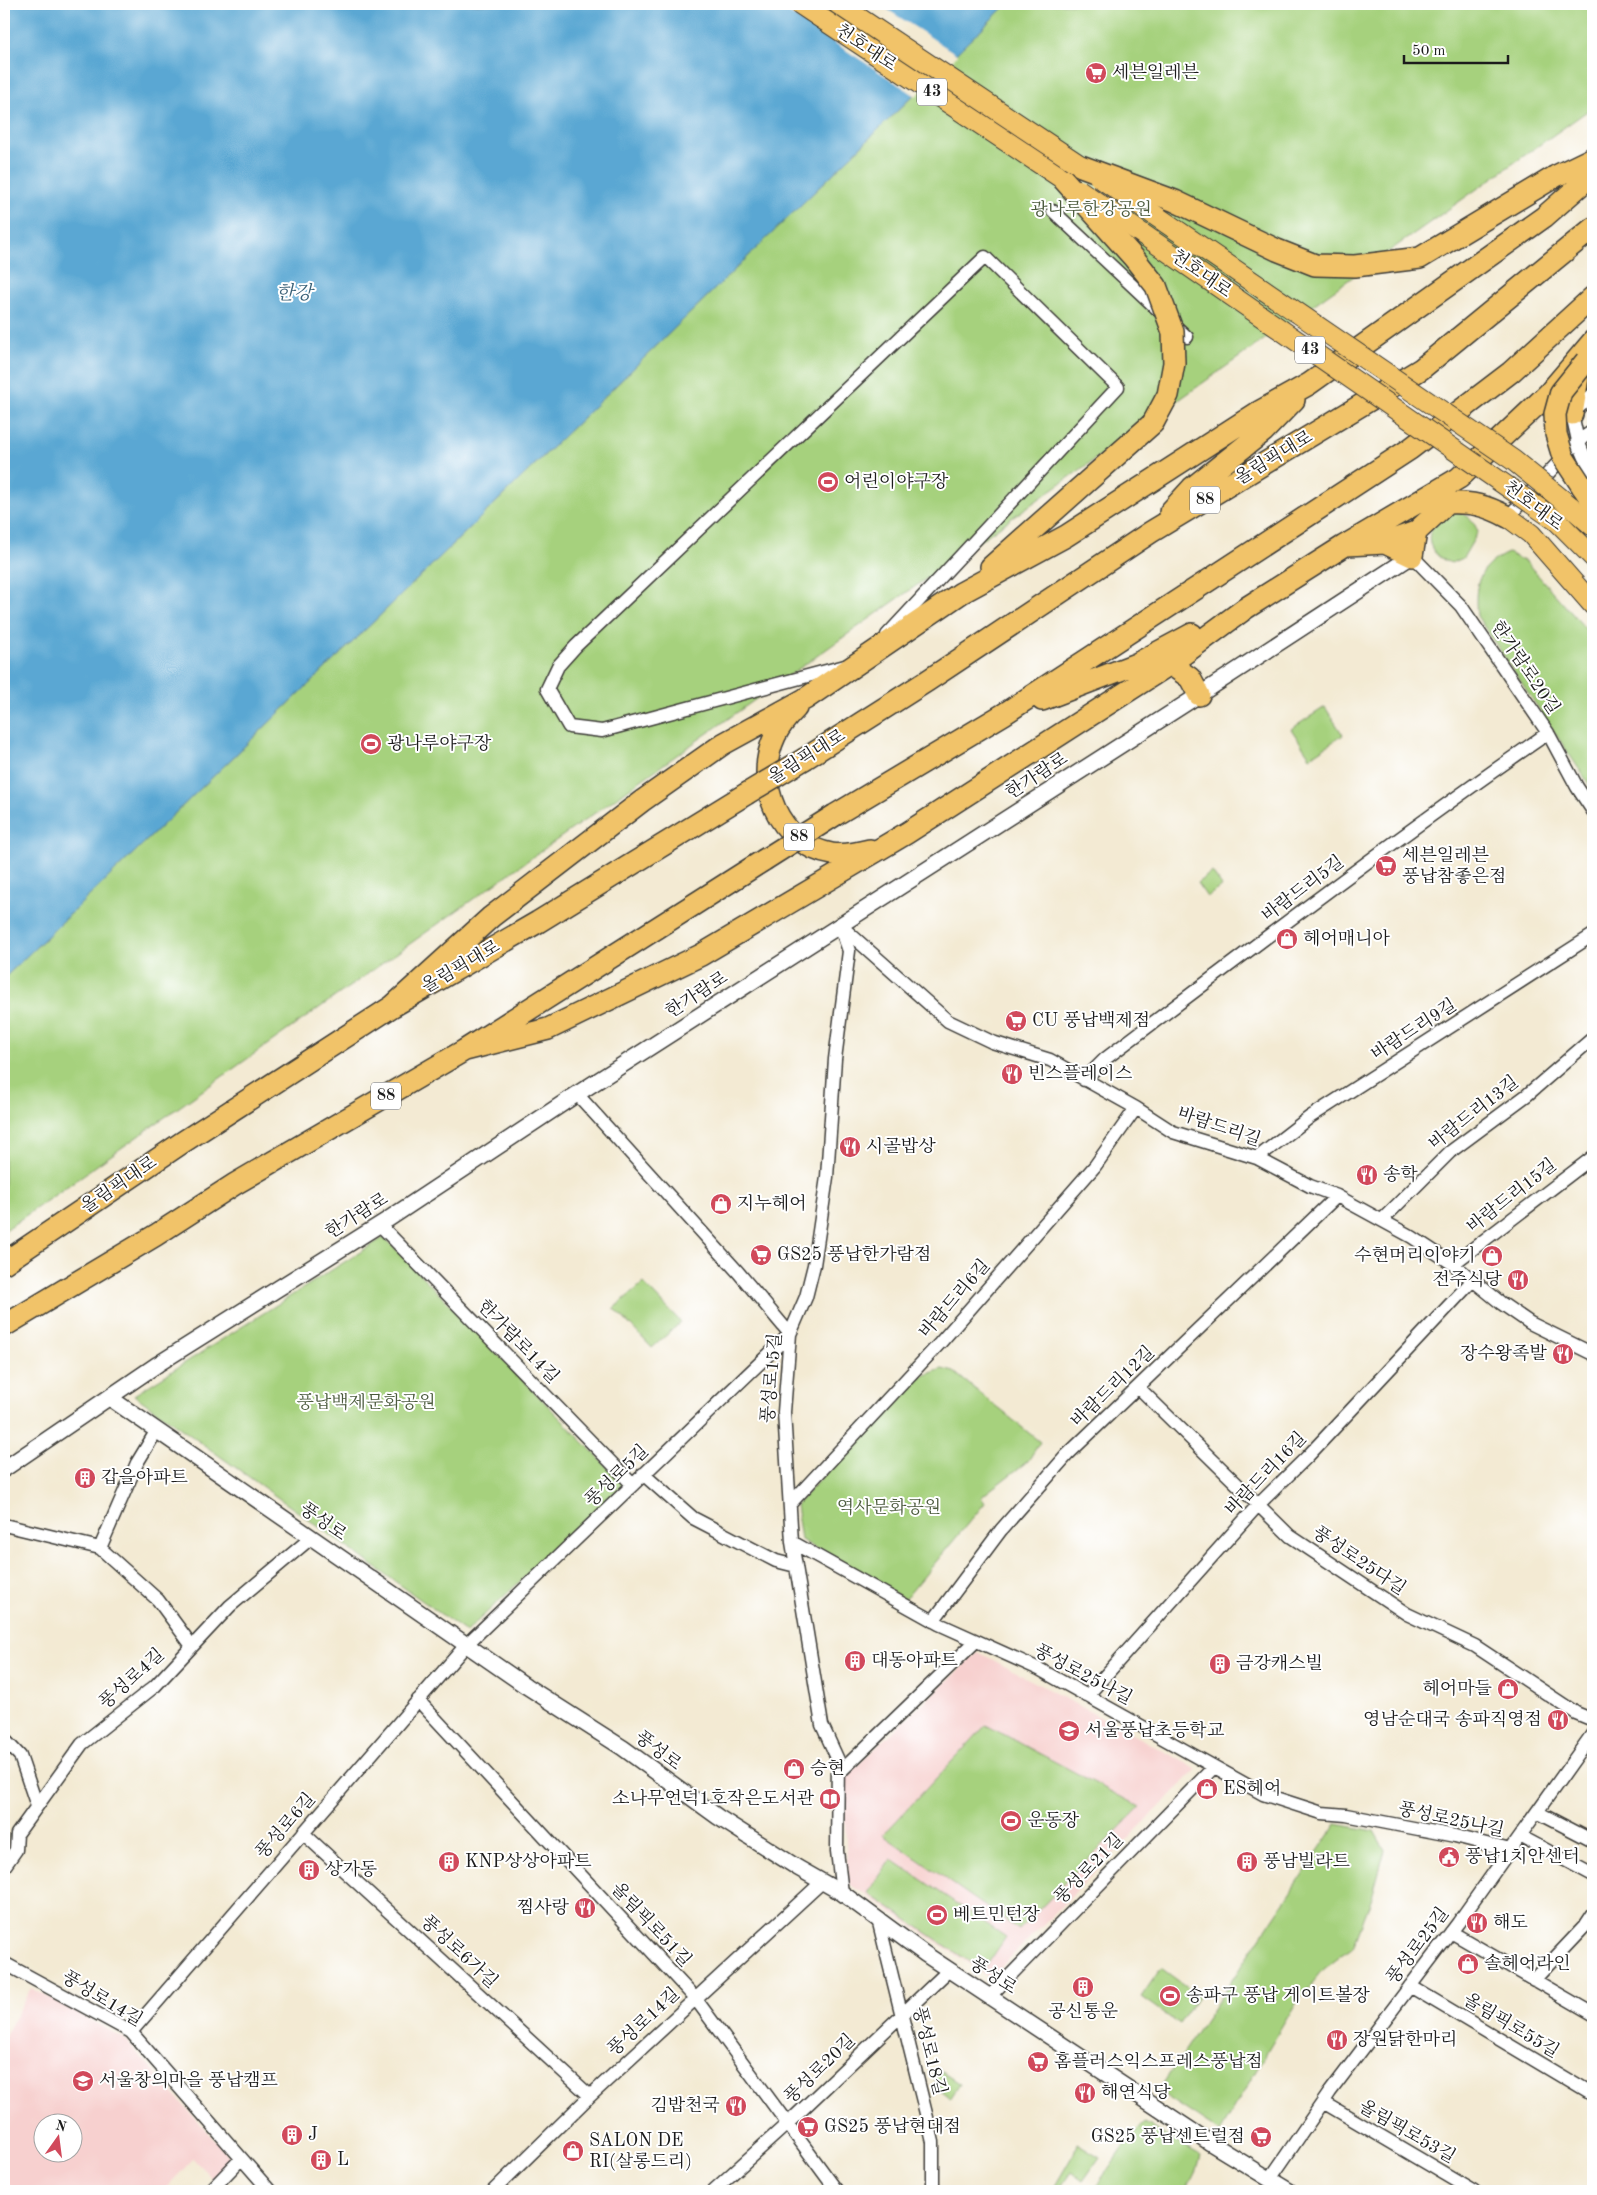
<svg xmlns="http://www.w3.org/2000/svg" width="1597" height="2195" viewBox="0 0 1597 2195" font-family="'Old Standard TT','Noto Serif KR',serif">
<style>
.built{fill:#f7d0cf;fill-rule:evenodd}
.green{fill:#a6d17d;stroke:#61764c}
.water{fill:#5aa7d3;stroke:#3b6278}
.pier{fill:#f3ead3}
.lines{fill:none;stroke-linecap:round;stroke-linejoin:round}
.minor-casing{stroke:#3c3b37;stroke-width:15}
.tertiary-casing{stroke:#3c3b37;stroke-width:18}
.primary-casing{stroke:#3c3b37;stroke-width:22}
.trunk-casing{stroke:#3c3b37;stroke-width:24}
.minor{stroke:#fff;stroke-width:12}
.tertiary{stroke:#fff;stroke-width:15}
.primary{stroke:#f1c369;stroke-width:20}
.trunk{stroke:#f1c369;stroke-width:21}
.primary-bridge-casing{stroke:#3c3b37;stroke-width:22;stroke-linecap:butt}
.trunk-bridge-casing{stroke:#3c3b37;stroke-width:24;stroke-linecap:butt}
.primary-bridge{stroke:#f1c369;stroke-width:20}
.trunk-bridge{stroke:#f1c369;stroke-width:21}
.labels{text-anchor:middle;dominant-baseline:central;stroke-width:4;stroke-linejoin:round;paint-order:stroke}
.shield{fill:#fff;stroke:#606060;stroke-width:1}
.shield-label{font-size:16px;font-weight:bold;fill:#1c1c1c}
.street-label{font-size:18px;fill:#1c1c1c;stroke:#fff}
.poi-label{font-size:18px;fill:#1c1c1c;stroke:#fff;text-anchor:start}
.park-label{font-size:18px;fill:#4c5b3e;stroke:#fff}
.water-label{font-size:19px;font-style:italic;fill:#3b6278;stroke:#fff}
</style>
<rect width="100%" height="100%" fill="#fff"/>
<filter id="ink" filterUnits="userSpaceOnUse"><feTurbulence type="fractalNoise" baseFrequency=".02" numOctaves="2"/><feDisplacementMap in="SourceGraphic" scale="10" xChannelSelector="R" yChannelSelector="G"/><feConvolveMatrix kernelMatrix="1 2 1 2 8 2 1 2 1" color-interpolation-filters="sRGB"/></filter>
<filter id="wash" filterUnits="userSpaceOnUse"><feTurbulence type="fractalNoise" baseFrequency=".0096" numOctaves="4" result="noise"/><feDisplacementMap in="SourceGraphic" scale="20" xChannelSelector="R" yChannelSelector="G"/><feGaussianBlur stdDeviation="1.12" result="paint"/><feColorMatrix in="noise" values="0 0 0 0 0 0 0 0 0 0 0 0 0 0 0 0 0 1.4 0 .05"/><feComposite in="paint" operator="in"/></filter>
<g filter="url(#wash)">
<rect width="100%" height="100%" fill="#f3ead3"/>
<path class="built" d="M978,1652L1197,1769L990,1978L848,1883L843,1779Z
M31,1988L125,2039L233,2161L213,2179L193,2159L163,2191H4V2038ZM42,2122H72V2152H42Z"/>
<path class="green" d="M1007,4H1593V107L4,1231V978L361,634Z
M1453,511C1467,513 1473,519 1478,532L1463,558L1452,563C1434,559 1420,538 1437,522C1441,518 1448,514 1453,511Z
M1508,553L1526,562L1593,637V790L1477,616C1474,585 1477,567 1508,553Z
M1325,707L1343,735L1310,757L1291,729Z
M1212,872L1222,886L1207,897L1197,883Z
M384,1237L624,1484L466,1632L134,1395Z
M643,1283L681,1322L652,1348L614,1308Z
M942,1369L954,1372L1040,1442L1028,1461L981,1497L985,1503L905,1599L801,1540L796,1505L906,1386L919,1377Z
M986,1725L1140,1807L1019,1930L883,1835Z
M1336,1824L1374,1831L1385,1850L1372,1897L1353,1947L1324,1969L1296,2003L1220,2132L1158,2091Z
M891,1859L1006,1937L983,1971L868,1893Z
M1161,1968L1199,1996L1179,2024L1141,1997Z
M939,2070L960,2084L950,2099L940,2091L934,2078Z
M1145,2123L1200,2156L1196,2171L1186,2191H1093L1128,2140Z
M1077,2143L1100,2157L1083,2181L1071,2172L1058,2191H1052L1074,2153Z"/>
<path class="water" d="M4,4H1007L361,634L4,978Z"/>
<path class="pier" d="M775,4H879L958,55L916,96Z"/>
</g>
<g filter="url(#ink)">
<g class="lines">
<g class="minor-casing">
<path id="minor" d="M1053,211L1187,337
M1593,394L1572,414L1578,441L1593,477
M1508,517L1578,441L1593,431
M1412,556L1461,606L1548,733L1577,787L1593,811
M845,666L602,731L569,727L547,689L558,666L576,646L985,257L1118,387L887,635
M840,925L849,951L835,1059L827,1177L814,1265L806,1297L790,1334L784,1412L792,1542L822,1725L838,1760L837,1851L842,1893
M840,925L948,1021L992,1042L1050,1060L1136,1108L1173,1132L1257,1158L1310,1186L1337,1196L1412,1237L1453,1264L1501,1303L1530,1323L1593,1354
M1084,1080L1105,1059C1251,949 1397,837 1548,733
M1257,1158L1310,1117L1593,935
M1382,1220L1450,1152L1527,1095L1593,1038
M379,1224L633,1485
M1453,1264L1593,1157
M1138,1387L1290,1536L1407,1614L1475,1646L1576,1713L1593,1720
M643,1474L693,1518L776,1561L796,1566
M790,1504L940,1343L1095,1166L1136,1108
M4,1525L100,1548L158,1600L192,1646
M792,1542L939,1624L1039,1669L1263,1794L1322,1813L1346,1815L1455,1836L1510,1850
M100,1548L137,1463L157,1430
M933,1621L1001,1530L1067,1455L1337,1196
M1087,1696L1258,1505L1307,1457L1473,1280
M418,1700L695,1998L837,2191
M4,1739L20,1756L37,1806
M838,1774L976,1641
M1537,1812L1593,1841
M303,1833L590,2096
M1520,1836L1593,1875
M4,1867L16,1850L17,1834L82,1744L155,1686L230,1606L311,1538
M878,1919L933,2142V2187L930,2191
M1451,1932L1593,2014
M4,1963L131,2032L270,2191
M1534,1980L1585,1926L1593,1914
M1410,1986L1593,2095
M990,1996L1214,1767
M131,2032L467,1644L790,1334L738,1272L577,1094
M1323,2102L1474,2191
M1270,2179L1330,2092L1458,1923L1593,1733
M210,2191L241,2159
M493,2191L590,2096L822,1882
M713,2191L787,2124L949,1970"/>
</g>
<g class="tertiary-casing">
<path id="tertiary" d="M110,1398L526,1686L623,1748L718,1817L798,1868L842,1893L925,1954L1209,2142L1289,2191
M4,1469L158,1364L387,1220L577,1094L1199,695L1412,556"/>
</g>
<g class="primary-casing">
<path id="primary" d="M800,4L1063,179
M838,4L1081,166
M1570,506L1593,526
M1508,517L1531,534L1593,605
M1557,521L1593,557"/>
</g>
<g class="trunk-casing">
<path id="trunk" d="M1556,176L1593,158
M1572,414L1580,365
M1582,486L1593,502
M1170,512L1192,488L1264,431L1294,400
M1385,543L1412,556L1416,532
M1347,545L1385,543L1416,532L1447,503C1472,502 1485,505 1508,517
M991,567L1153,423
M1170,664L1190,678L1199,695
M1042,700L1136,664L1192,634
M796,708C788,716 780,725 775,736C753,782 778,845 832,854C844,856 858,853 870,850
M806,758L927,681L1151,532L1421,369L1593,228
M835,815L1004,714L1410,449L1511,372L1593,297
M393,1006L491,917L642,801L723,744L805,699L961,593L1066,536L1257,413L1309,384L1544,217L1593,174
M465,1050L548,1029L701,955L907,833L1170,664L1246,608L1344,546L1459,478L1548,394L1593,341
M4,1263L183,1142L393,1006L538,922L746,794
M4,1326L156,1235L235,1184L465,1050L764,860"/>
</g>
<use href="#minor" class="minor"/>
<use href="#tertiary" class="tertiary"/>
<use href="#primary" class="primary"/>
<use href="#trunk" class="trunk"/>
<g class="primary-bridge-casing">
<path id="primary-bridge" d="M1099,177L1513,460L1570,506
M1079,190L1557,521"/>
</g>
<g class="trunk-bridge-casing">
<path id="trunk-bridge" d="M1081,166L1175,201L1277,250L1315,265L1355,266L1420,258L1556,176
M1063,179L1134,258L1156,286L1173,332L1174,363L1168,395L1153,423
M1582,486L1563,457L1556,434L1555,414L1561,392L1586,361
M746,794L806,758
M764,860L835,815"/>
</g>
<use href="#primary-bridge" class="primary-bridge"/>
<use href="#trunk-bridge" class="trunk-bridge"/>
</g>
</g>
<defs>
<g id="supermarket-disc" transform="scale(1.125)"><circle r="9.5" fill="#d1495b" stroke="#fff"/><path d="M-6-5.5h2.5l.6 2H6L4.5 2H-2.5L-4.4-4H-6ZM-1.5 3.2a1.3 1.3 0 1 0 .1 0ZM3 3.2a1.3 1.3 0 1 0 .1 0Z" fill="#fff"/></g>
<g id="stadium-disc" transform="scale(1.125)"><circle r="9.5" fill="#d1495b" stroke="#fff"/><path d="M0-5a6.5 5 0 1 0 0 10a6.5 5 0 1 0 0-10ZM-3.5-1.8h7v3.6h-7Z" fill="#fff"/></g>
<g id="shop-disc" transform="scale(1.125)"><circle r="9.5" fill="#d1495b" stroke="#fff"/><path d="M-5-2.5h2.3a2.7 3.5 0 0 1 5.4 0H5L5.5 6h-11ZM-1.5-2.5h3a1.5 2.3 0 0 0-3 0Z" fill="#fff"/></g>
<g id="restaurant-disc" transform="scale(1.125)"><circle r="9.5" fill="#d1495b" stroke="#fff"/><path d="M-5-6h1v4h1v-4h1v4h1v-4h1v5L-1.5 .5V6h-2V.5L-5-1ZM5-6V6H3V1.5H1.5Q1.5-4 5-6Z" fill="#fff"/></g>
<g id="building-disc" transform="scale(1.125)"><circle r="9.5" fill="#d1495b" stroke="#fff"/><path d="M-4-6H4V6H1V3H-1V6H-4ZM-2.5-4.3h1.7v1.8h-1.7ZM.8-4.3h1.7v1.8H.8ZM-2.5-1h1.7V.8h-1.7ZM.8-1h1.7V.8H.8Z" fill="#fff"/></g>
<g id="school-disc" transform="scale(1.125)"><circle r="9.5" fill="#d1495b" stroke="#fff"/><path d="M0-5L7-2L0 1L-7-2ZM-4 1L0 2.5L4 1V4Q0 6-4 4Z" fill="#fff"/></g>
<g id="library-disc" transform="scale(1.125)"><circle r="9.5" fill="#d1495b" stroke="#fff"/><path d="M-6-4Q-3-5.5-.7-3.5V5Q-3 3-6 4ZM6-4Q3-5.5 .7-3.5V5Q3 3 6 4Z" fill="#fff"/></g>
<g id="civic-disc" transform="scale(1.125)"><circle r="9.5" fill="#d1495b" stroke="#fff"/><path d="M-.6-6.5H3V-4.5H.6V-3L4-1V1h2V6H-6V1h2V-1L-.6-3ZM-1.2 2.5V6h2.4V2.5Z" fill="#fff"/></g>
</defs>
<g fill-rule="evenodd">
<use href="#supermarket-disc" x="1096" y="73"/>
<use href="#stadium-disc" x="828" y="482"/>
<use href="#stadium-disc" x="371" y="744"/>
<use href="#supermarket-disc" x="1386" y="866"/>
<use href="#shop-disc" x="1287" y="939"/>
<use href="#supermarket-disc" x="1016" y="1021"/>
<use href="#restaurant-disc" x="1012" y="1074"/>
<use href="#restaurant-disc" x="850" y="1147"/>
<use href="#restaurant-disc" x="1367" y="1175"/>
<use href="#shop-disc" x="721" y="1204"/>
<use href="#supermarket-disc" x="761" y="1255"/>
<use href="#shop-disc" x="1492" y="1256"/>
<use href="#restaurant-disc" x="1518" y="1280"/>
<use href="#restaurant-disc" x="1563" y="1354"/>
<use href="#building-disc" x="85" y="1478"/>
<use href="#building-disc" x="855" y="1661"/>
<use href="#building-disc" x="1220" y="1664"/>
<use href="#shop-disc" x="1508" y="1689"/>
<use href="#restaurant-disc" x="1558" y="1720"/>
<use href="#school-disc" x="1069" y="1731"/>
<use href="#shop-disc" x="794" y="1769"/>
<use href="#shop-disc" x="1207" y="1789"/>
<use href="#library-disc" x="830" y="1799"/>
<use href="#stadium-disc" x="1011" y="1821"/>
<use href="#civic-disc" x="1449" y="1857"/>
<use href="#building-disc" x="449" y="1862"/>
<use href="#building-disc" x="1247" y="1862"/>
<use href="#building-disc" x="309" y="1870"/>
<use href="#restaurant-disc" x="585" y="1908"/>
<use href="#stadium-disc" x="937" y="1915"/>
<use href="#restaurant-disc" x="1477" y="1923"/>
<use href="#shop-disc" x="1468" y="1964"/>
<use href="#building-disc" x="1083" y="1987"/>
<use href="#stadium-disc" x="1170" y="1996"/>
<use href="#restaurant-disc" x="1337" y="2040"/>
<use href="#supermarket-disc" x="1038" y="2062"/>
<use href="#school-disc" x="83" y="2081"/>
<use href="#restaurant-disc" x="1085" y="2093"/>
<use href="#restaurant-disc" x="736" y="2106"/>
<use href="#supermarket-disc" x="808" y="2127"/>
<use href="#building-disc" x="292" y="2135"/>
<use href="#supermarket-disc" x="1261" y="2137"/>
<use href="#shop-disc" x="573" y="2151"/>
<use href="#building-disc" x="321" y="2160"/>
</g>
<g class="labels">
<g class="shield">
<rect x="917" y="78.5" width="30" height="27" rx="4"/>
<rect x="1295" y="336.5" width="30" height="27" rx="4"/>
<rect x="1190" y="486.5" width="30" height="27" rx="4"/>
<rect x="784" y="823.5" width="30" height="27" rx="4"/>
<rect x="371" y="1082.5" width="30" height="27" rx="4"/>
</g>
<g class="shield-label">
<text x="932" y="92">43</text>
<text x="1310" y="350">43</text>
<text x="1205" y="500">88</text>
<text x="799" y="837">88</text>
<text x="386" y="1096">88</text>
</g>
<g class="street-label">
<text transform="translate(866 48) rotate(34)">천호대로</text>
<text transform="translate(1201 274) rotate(35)">천호대로</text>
<text transform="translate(1274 458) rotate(-31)">올림픽대로</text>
<text transform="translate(1533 506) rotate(37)">천호대로</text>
<text transform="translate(1525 668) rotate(56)">한가람로20길</text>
<text transform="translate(807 757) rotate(-32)">올림픽대로</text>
<text transform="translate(1037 776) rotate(-33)">한가람로</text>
<text transform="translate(1303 889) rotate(-37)">바람드리5길</text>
<text transform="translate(461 967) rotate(-30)">올림픽대로</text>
<text transform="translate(697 995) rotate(-33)">한가람로</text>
<text transform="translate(1414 1030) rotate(-33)">바람드리9길</text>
<text transform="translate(1474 1113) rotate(-38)">바람드리13길</text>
<text transform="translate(1219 1127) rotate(19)">바람드리길</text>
<text transform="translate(119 1185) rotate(-34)">올림픽대로</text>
<text transform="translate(1512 1196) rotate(-38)">바람드리15길</text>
<text transform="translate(357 1216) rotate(-32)">한가람로</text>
<text transform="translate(955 1299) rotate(-49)">바람드리6길</text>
<text transform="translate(518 1342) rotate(46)">한가람로14길</text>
<text transform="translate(772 1378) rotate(-85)">풍성로15길</text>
<text transform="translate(1113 1387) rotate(-44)">바람드리12길</text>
<text transform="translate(1266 1474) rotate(-46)">바람드리16길</text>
<text transform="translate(617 1476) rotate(-44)">풍성로5길</text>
<text transform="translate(323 1522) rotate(35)">풍성로</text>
<text transform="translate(1359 1561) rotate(34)">풍성로25다길</text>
<text transform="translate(1083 1675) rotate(28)">풍성로25나길</text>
<text transform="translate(132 1679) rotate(-42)">풍성로4길</text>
<text transform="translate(658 1751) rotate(37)">풍성로</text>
<text transform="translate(1451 1820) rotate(12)">풍성로25나길</text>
<text transform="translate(286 1826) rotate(-49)">풍성로6길</text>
<text transform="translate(1089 1869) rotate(-46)">풍성로21길</text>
<text transform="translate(651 1925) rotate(47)">올림픽로51길</text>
<text transform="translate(1418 1946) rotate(-53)">풍성로25길</text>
<text transform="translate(459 1952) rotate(43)">풍성로6가길</text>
<text transform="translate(993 1976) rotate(33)">풍성로</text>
<text transform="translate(102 1999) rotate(31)">풍성로14길</text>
<text transform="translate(644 2022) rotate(-43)">풍성로14길</text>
<text transform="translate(1511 2026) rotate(31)">올림픽로55길</text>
<text transform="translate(929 2051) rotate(76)">풍성로18길</text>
<text transform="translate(820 2069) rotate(-44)">풍성로20길</text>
<text transform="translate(1407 2132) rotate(30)">올림픽로53길</text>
</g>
<g class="poi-label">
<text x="1112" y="73">세븐일레븐</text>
<text x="844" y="482">어린이야구장</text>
<text x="387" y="744">광나루야구장</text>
<text x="1402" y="856">세븐일레븐<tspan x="1402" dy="21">풍납참좋은점</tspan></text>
<text x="1303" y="939">헤어매니아</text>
<text x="1032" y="1021">CU 풍납백제점</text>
<text x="1028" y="1074">빈스플레이스</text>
<text x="866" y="1147">시골밥상</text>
<text x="1383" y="1175">송학</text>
<text x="737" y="1204">지누헤어</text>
<text x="777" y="1255">GS25 풍납한가람점</text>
<text x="1476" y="1256" text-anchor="end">수현머리이야기</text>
<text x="1502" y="1280" text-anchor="end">전주식당</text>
<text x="1547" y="1354" text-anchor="end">장수왕족발</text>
<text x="101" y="1478">갑을아파트</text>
<text x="871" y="1661">대동아파트</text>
<text x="1236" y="1664">금강캐스빌</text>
<text x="1492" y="1689" text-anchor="end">헤어마들</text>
<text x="1542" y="1720" text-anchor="end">영남순대국 송파직영점</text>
<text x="1085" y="1731">서울풍납초등학교</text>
<text x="810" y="1769">승현</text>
<text x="1223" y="1789">ES헤어</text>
<text x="814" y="1799" text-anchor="end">소나무언덕1호작은도서관</text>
<text x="1027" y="1821">운동장</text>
<text x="1465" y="1857">풍납1치안센터</text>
<text x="465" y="1862">KNP상상아파트</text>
<text x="1263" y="1862">풍남빌라트</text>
<text x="325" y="1870">상가동</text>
<text x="569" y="1908" text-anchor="end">찜사랑</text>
<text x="953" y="1915">베트민턴장</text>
<text x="1493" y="1923">해도</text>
<text x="1484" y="1964">솔헤어라인</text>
<text x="1186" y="1996">송파구 풍납 게이트볼장</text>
<text x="1083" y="2012" text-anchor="middle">공신통운</text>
<text x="1353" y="2040">장원닭한마리</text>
<text x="1054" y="2062">홈플러스익스프레스풍납점</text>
<text x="99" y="2081">서울창의마을 풍납캠프</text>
<text x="1101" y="2093">해연식당</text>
<text x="720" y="2106" text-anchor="end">김밥천국</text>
<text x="824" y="2127">GS25 풍납현대점</text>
<text x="308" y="2135">J</text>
<text x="1245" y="2137" text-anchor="end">GS25 풍납센트럴점</text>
<text x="589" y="2141">SALON DE<tspan x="589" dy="21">RI(살롱드리)</tspan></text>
<text x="337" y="2160">L</text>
</g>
<g class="park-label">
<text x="1091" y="210">광나루한강공원</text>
<text x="366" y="1403">풍납백제문화공원</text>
<text x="889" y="1508">역사문화공원</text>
</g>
<g class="water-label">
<text x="294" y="294">한강</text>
</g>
</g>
<rect width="1597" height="2195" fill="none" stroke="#fff" stroke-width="20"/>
<g transform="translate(58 2138) rotate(14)"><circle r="24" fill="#ffffff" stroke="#a4a4a4"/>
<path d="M0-4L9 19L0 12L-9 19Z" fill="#d1495b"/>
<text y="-8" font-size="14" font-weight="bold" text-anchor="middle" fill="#1c1c1c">N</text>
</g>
<path d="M1404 55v8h104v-8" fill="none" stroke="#1c1c1c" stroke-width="2.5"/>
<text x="1412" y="55" font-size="15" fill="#1c1c1c" stroke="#ffffff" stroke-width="4" paint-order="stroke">50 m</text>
</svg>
